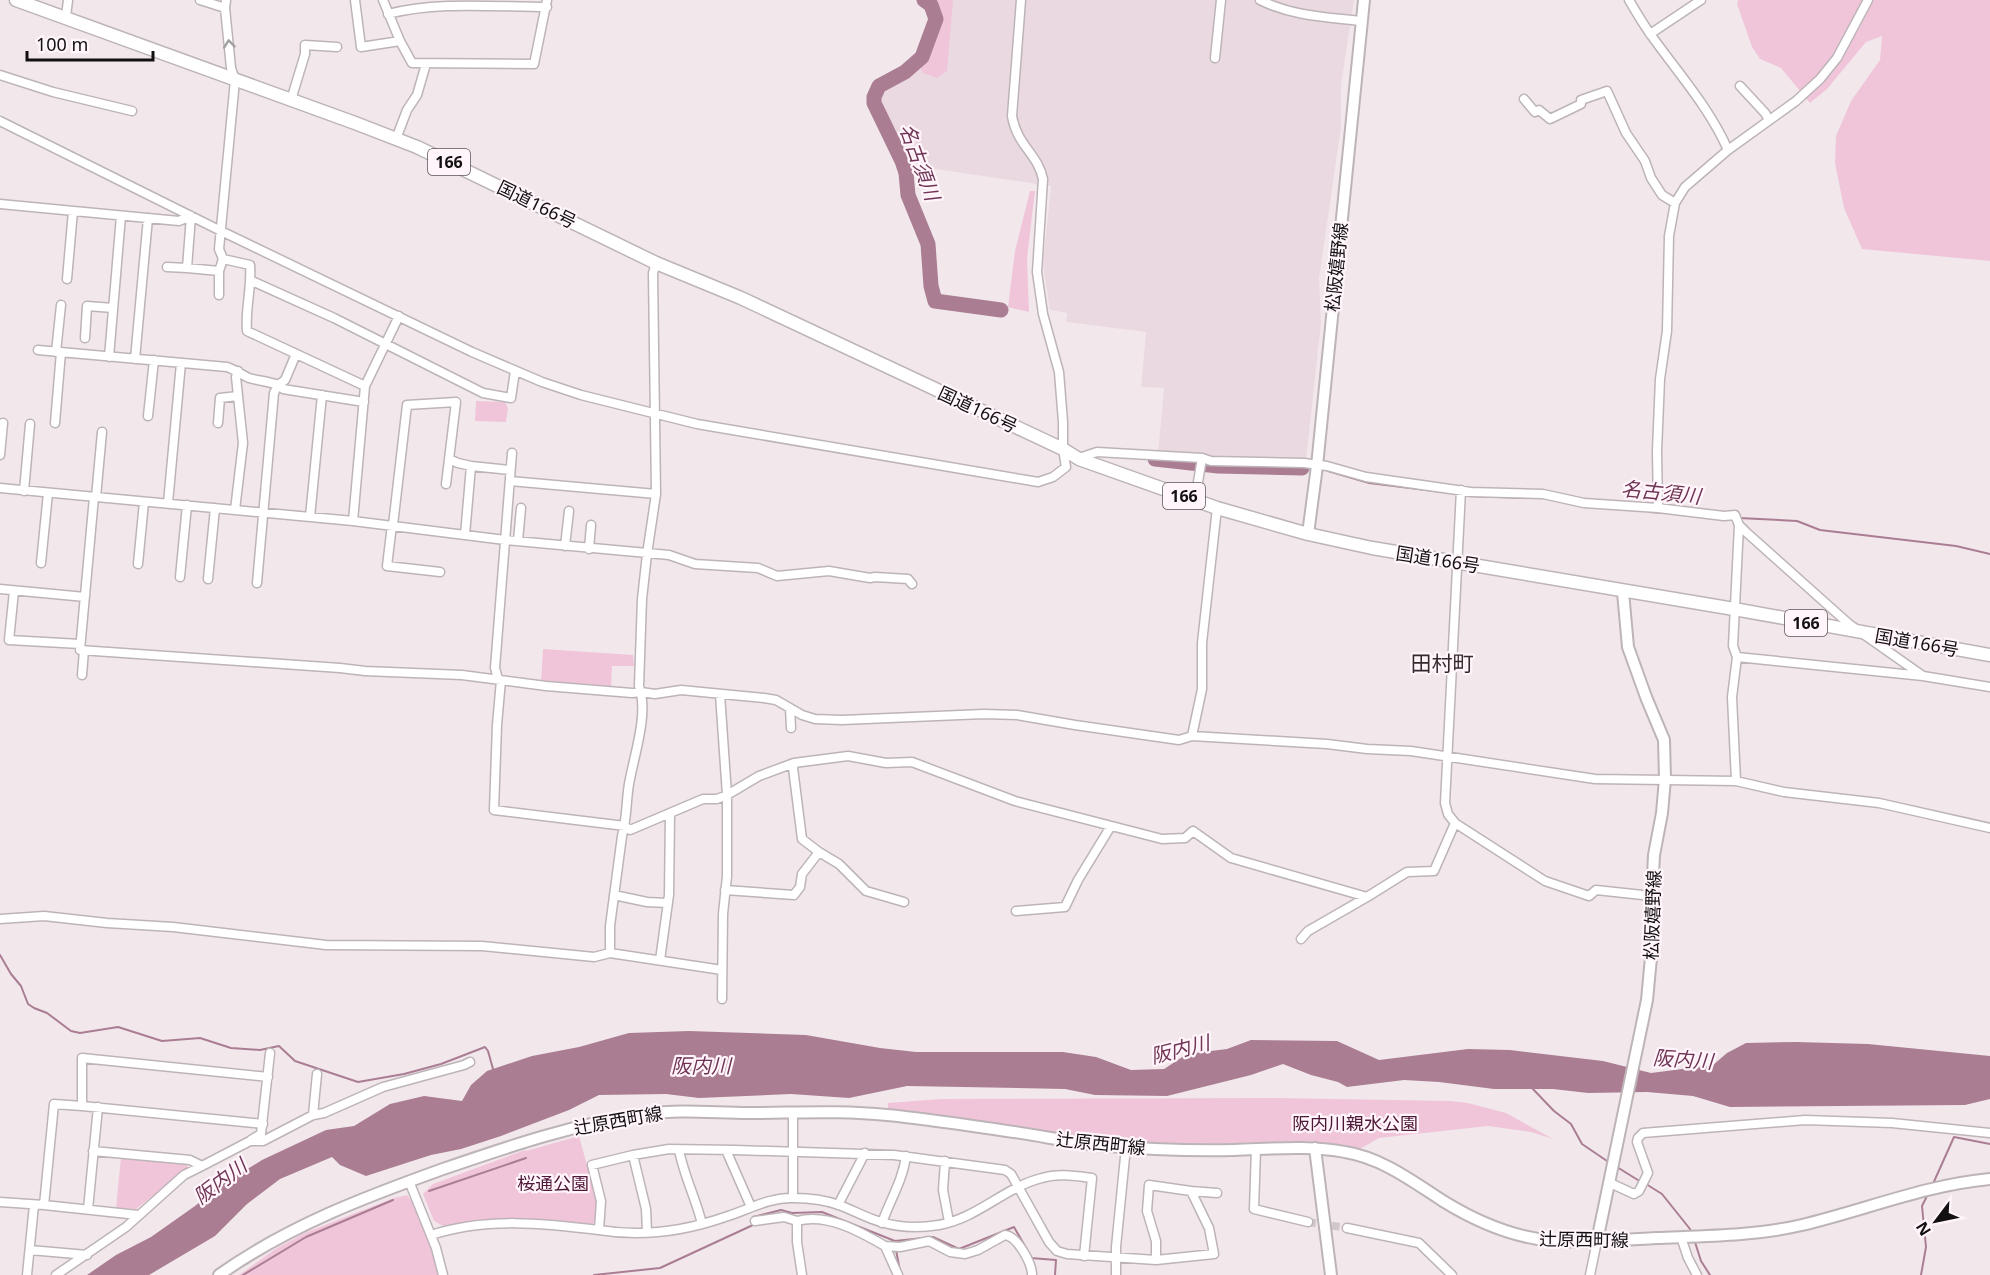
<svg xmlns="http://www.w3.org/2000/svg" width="1990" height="1275" viewBox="0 0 1990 1275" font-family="'Noto Sans','Noto Sans JP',sans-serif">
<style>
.built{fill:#ebd9e1}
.green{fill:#f0c5da}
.water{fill:#aa7d93}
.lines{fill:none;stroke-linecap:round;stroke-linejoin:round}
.stream{stroke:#aa7d93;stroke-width:2}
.river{stroke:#aa7d93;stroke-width:15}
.minor-tunnel{stroke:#d1c8cb;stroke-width:8;stroke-dasharray:8 4;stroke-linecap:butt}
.minor-casing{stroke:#bdb4b8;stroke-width:11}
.major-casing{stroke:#bdb4b8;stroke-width:14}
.highway-casing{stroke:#bdb4b8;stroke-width:15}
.minor{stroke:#fff;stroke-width:8}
.major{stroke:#fff;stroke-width:10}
.highway{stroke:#fff;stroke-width:12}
.oneway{stroke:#a19fa0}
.labels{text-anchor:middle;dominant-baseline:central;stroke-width:4.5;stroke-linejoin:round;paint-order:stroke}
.shield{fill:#fff5fa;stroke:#5a5558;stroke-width:1.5}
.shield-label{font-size:16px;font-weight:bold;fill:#131012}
.street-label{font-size:18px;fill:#131012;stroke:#fff5fa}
.park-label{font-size:18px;fill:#4e1637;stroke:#fff5fa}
.water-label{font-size:20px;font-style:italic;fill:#703556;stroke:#fff5fa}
.quarter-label{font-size:21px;fill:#322b2e;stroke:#fff5fa}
</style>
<rect width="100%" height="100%" fill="#f2e8ec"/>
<path class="built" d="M933,0H1354L1341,85V127L1319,279L1321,323L1306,460L1212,458L1210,456L1158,453L1164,388L1141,387L1146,332L1066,322L1067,313L1050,310L1043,265L1051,186L908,165L880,98L881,91L920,66L941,26L940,10Z"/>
<path class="green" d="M933,0H953L947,71L937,78L923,73L920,66C930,48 953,18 933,0Z
M1738,0H1990V261L1862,249L1844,208L1835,163L1836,136L1851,101L1880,60L1882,36L1866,42L1827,89L1810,103L1781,68L1760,59L1752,47L1737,4Z
M1030,191H1035L1027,258L1029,312L1008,307L1015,251Z
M476,401L505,402L508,408L506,422L475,421Z
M543,649L633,655L634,666H612L611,688L541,683Z
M1276,1098L1451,1101L1468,1103L1506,1113L1553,1139L1531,1132L1488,1126L1379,1138L1360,1149C1320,1138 1279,1142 1238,1143C1209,1145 1179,1145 1151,1142C1063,1135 976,1122 888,1110V1103L941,1099Z
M579,1136L596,1198L597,1220L592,1225L534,1220L498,1219L443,1226L434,1221L423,1194L433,1184L525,1150L526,1151Z
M121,1157L186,1163L188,1168L136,1209L116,1208Z
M407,1195C421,1212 434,1253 438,1275H239L277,1248L307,1232L394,1198Z"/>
<path class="water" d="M689,1031L806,1035L880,1048L916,1052H1063L1096,1057L1131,1070L1164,1069L1187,1054L1227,1049L1251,1040L1337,1041L1379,1060L1468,1049L1510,1050L1603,1061L1651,1073L1713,1065L1727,1053L1746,1043L1796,1042L1868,1044L1990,1056V1099L1965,1105L1730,1107L1693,1096L1647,1092L1588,1093L1553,1089H1494L1439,1082L1404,1080L1347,1087L1338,1082L1311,1075L1283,1064L1251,1075L1167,1096L1095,1095L1065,1089L907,1086L849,1098L791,1094L699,1098L666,1094L599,1095L569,1110L501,1136L461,1149L431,1155L366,1176L340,1165L332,1157L280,1179L247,1204L215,1236L149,1275H87L116,1255L151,1237L195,1206L218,1187L262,1160L326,1130L354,1126L390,1104L424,1096L462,1101L471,1085L487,1071L532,1056L579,1047L629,1033Z"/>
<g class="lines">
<path class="stream" d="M1328,471L1369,483L1459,494
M1470,496L1528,498
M1649,512L1668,513
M1739,518L1797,521L1820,530L1956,546L1990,554
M0,955L11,974L21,986L28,1004L34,1008L47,1013L71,1031L80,1033L118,1027L162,1041L200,1038L231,1048L260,1050L279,1046L295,1061L358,1082L404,1074L441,1064L485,1047L488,1051L493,1069
M1531,1087L1554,1111L1571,1124L1582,1144L1610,1163
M1617,1167L1641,1182
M1646,1184L1662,1194L1690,1229L1692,1234
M1932,1186L1954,1137L1990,1144
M429,1191L526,1158
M929,1238L933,1237L959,1249L1014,1227L1025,1246
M1694,1239L1701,1261L1710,1275
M896,1250L900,1271
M1030,1257L1031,1258L1056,1260L1055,1275
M243,1275L306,1237L393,1200
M594,1275L660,1268L753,1225V1217L781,1210L792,1213L822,1212L895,1241L923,1238
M1921,1275L1926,1247L1922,1206L1928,1194"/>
<path class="river" d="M924,0L931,5L936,19L922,57L905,72L879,86L874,97V103L902,161L906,173L908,195L928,244L931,286L935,301L1001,310
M1155,459L1218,466L1302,468"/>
<path class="minor-tunnel" d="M1308,1222L1347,1228"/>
<g class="minor-casing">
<path id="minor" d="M200,0L225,8
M226,0L225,8L231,68L235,80L219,249L223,259L250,265C252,287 245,309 247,331L365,386
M355,0L361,47L400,41L383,0
M1260,0C1292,16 1326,17 1361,21
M1629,0C1636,12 1643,24 1651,35C1678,73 1709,107 1728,150
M388,14C438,1 495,7 547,7
M66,17L68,0
M1650,34L1701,0
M400,41L412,63L534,64L547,0
M1215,58L1221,0
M0,75L53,92L132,111
M1740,86L1765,113L1769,120
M1524,99L1535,112L1539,110L1550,119L1581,104V100L1607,91L1626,133L1645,161L1651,178L1662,195L1675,203
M291,100L305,54V45L337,47
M0,121L221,231L472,352L542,382L581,395L697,424L1038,482L1053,477L1066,467L1063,449V422L1059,372L1043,314L1037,272L1043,179C1038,154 1017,146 1012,116L1021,0
M396,139L407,110L417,95L426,64
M0,204L179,221L191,216L187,268L219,271L223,259
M167,267L187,268
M67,279L73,211
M252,281L334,318L483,393L511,398L515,371
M219,295V271
M85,338L87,306L113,308
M38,350L227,367C236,370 242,375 249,378C259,381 268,381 278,385L285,380L296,354
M56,352L61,305
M109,357L121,216
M135,359L148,218
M148,416L154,360
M55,423L61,352
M218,423L220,398L238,396
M0,455L3,423
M1079,458L1097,452L1202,458L1211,461L1304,463L1327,466L1366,477L1471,492L1543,494L1584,503L1658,508L1724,516L1735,515L1739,525L1746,532L1849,624L1923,676
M449,459L458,463L471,466L465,535
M471,466L510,470
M510,481L656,494
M0,488L353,521L505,540L669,555L695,564L758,568L777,576L829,571L870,578L875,577L908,579L912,584
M1461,490L1445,803L1448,814L1455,823L1545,881L1589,896L1596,890L1652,896
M24,491L30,424
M94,497L80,650L340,668L365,671L462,675L546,686L632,693L641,692L655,694L681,690L764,698L776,700L802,715L815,719L842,720L984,714L1017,715L1075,725L1179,740L1192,736L1327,744L1367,749L1411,751L1595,779L1736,781L1784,792L1879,803L1990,828
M96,497L102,432
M1199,501L1198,482L1202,458
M168,503L181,363
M1658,508L1657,451L1660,379L1667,331L1669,236L1675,203L1685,187L1728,150L1796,101L1820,79L1837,58L1868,0
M235,510L243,443L236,377L238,371
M310,517L322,395
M353,521L365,386L399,316
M392,525L387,566L440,572
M393,525L407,405L456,402L446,484
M518,541L521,508
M565,546L569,511
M589,549L591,525
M41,563L48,493
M138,564L144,502
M180,577L187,505
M208,579L215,508
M257,583L274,393L278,385L283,389L364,402
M0,589L85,597
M14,591L9,640L80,644
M1737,657L1923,676L1990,687
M82,675L84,650
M498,679L495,668L512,453
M501,680L497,725L494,810L625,826L630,830L703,799H717L727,795L759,776L794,763L848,756L886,763L912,762L1015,801L1162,839L1185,838L1193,831L1231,858L1367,897L1407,872L1434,871L1455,823
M720,694L727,795V876L723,914L722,999
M790,708L791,728
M1192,736L1202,689V643L1217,508
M1736,781L1732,697L1737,657L1733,646L1739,525
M819,852L839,864L866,891L904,902
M725,890L794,895L800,887L802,874L819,852L802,839L793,768L794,763
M614,895L647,902L667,903
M1016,911L1065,907L1078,880L1111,826
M0,919L44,916L107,923L173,927L326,945L482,946L594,957L610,953V926L622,836C627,819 626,802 629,784C634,755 649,714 639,686L642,599L647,554L656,494L653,273L656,263
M1301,939L1308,931L1367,897
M610,953L722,970
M660,960L669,895L670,814
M82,1106L263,1124
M313,1115L317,1074
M251,1140L261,1134L270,1053
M1256,1149L1254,1209L1308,1222
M679,1150C684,1176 696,1199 702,1224
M726,1150L751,1207
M93,1151L190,1160L202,1166
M633,1155L646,1209L647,1232
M945,1161L943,1190L949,1222
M409,1181L436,1248L443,1275
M1610,1183L1634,1194L1639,1191L1648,1173L1637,1142L1638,1138L1643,1133L1805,1120L1892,1123L1990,1133
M1191,1191L1217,1193
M793,1198V1112
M0,1202L44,1205L54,1104L82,1106V1058L268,1077
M44,1205L138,1215
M838,1205L865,1153
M88,1209L98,1107
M755,1221L784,1217L797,1221V1242L802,1275
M797,1221C827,1213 859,1231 885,1246
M882,1223C890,1200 903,1180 906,1156
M1347,1228L1419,1243L1452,1275
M599,1230C641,1237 685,1231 725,1217C748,1210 769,1197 794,1198C809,1198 825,1200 839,1205C853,1210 866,1218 881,1222C900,1228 920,1228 939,1225C978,1218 1005,1187 1042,1178C1058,1173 1076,1176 1092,1178L1084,1256
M431,1235C485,1217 544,1223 599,1230L601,1201L592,1165L633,1155L669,1149L735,1150L894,1155L1005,1170L1011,1174L1049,1242L1057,1251L1067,1254L1156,1260L1214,1254L1209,1228L1191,1191L1149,1185L1147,1211L1156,1241V1260
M1681,1237L1688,1258L1697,1275
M30,1250L87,1255
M27,1275L34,1205
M56,1275L126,1227L184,1175L202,1166L250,1141H263L313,1115L324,1113L383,1087L464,1065L470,1062
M898,1275L885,1246L900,1247L929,1241L950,1252L965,1254L978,1250L1005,1235C1017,1236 1032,1263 1032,1275
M1116,1275V1247L1126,1147
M1590,1275L1597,1241"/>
</g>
<g class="major-casing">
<path id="major" d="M1308,534L1317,466L1364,0
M1315,1148L1331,1275
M1597,1241L1647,1000L1652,947V896L1654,855L1662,813L1665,779L1664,740L1646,697L1628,647L1623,592
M219,1275C288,1226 365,1197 443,1169C510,1146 577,1123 647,1114C681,1109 715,1113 748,1113C794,1113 841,1110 887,1115C929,1119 972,1126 1014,1132C1042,1136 1069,1142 1096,1145C1142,1149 1188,1151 1234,1150C1271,1149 1309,1145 1345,1152C1382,1158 1412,1181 1443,1201C1477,1222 1514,1238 1554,1241C1588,1243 1622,1240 1656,1238C1704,1236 1755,1236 1802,1225C1865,1210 1925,1185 1990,1179"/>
</g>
<g class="highway-casing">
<path id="highway" d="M16,0L355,123L417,147L656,263L741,298L1063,449L1079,459L1217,508L1308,534L1372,548L1734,609L1990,655"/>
</g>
<use href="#minor" class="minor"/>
<use href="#major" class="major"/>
<use href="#highway" class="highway"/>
</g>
<defs><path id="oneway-chevron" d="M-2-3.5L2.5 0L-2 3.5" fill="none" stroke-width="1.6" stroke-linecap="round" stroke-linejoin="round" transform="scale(1.5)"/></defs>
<use class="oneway" href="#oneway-chevron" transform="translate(229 44) rotate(-96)"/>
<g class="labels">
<g class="shield">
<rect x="428" y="149" width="42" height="26" rx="4.5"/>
<rect x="1163" y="483" width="42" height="26" rx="4.5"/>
<rect x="1785" y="610" width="42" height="26" rx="4.5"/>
</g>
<g class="shield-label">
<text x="449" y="162">166</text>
<text x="1184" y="496">166</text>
<text x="1806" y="623">166</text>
</g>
<g class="street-label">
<text transform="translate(537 204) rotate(26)">国道166号</text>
<text transform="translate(1336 267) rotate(-84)">松阪嬉野線</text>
<text transform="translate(978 409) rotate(25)">国道166号</text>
<text transform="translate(1438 559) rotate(9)">国道166号</text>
<text transform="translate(1917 642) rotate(10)">国道166号</text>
<text transform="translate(1652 915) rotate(-88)">松阪嬉野線</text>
<text transform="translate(618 1120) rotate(-10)">辻原西町線</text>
<text transform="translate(1101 1143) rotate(6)">辻原西町線</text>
<text transform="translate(1584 1239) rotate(1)">辻原西町線</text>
</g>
<g class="park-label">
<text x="1355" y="1123">阪内川親水公園</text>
<text x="553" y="1183">桜通公園</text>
</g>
<g class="water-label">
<text transform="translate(920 162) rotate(70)">名古須川</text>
<text transform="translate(1661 492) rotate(6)">名古須川</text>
<text transform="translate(1180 1049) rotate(-14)">阪内川</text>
<text transform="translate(1683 1059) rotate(4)">阪内川</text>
<text x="701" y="1065">阪内川</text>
<text transform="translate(220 1181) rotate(-37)">阪内川</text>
</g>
<g class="quarter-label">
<text x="1442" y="663">田村町</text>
</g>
</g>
<g transform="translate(1936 1221) rotate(238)" stroke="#fff5fa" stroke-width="4.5" paint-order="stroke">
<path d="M0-4.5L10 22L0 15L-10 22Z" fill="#131012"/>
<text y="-9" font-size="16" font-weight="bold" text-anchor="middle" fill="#131012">N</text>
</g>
<path d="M27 51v9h126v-9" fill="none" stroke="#131012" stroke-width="3"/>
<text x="36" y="51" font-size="18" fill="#131012" stroke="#fff5fa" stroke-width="4.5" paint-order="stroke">100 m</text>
</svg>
